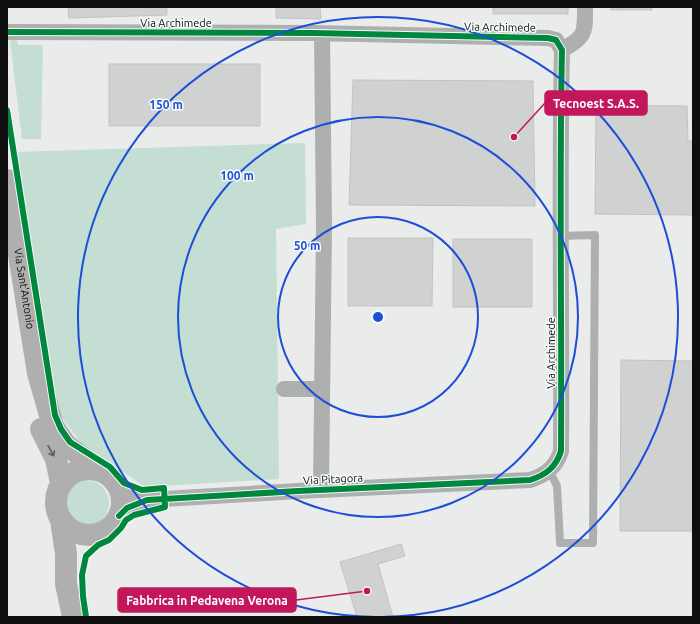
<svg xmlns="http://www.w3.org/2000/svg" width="700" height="624" viewBox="0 0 700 624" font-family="Ubuntu,sans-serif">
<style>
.green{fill:#c4ded3}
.building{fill:#d0d1d1;stroke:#c2c3c3}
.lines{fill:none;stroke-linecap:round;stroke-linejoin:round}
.service{stroke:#aeafaf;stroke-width:8}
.minor{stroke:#aeafaf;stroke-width:16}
.secondary{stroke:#aeafae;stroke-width:22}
.cycleway-casing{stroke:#f6faf8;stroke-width:8}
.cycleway{stroke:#00873e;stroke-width:6}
.oneway{stroke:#5e5f5e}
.ring{fill:none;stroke:#1d4ed8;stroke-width:2}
.labels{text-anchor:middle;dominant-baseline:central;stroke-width:3;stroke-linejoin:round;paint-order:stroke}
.street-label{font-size:11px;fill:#0e0f0e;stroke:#f6faf8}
.centre{fill:#1d4ed8;stroke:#f6faf8;stroke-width:2}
.ring-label{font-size:12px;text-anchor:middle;font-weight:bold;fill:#1d4ed8;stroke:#f6faf8;stroke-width:3;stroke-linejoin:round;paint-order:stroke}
.leader{fill:none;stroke:#c2185b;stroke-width:1.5}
.callout-dot{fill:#c2185b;stroke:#f6faf8;stroke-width:1.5}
.callout{fill:#c2185b;stroke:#c2185b;stroke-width:1.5}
.callout-label{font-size:12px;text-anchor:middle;font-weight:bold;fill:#fff}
</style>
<rect width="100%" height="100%" fill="#eaebeb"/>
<path class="green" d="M16,39L18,45H43L41,139H22L10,40Z
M305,143L306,224L276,229L279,479L145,487L81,443L59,414L15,152Z
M63 503a23 23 0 1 1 46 0a23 23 0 1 1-46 0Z"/>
<path class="building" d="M68,7H167V15L69,18Z
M276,7H320L321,19L276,18Z
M493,7H568V14H493Z
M611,7H620V10H611Z
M620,7H652V10H620Z
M109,64H260V126H109Z
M353,80L533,81L535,206L349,205Z
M596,105L687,106L688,141H693V215L595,214Z
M348,238H433L432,306H348Z
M453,239H532V307H453Z
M621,360L693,361V531H620Z
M401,544L405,556L378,564L393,617H357L340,562Z"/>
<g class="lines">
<path class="service" d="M549,470L557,486L560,543H593L595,235L560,236"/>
<path class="minor" d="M7,32L313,33L548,38L556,40L562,50C559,184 562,317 561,451C556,467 546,475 530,480L298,491L147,500L127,508L119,516
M562,50C586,36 585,34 585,7
M284,389H322
M118,486L147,500
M321,490L324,226L322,34"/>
<g class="secondary">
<path id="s1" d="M7,180L38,373L53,426L66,445L101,471"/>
<path d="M41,429L56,459L61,483"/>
<circle cx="89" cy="502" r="33"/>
<path d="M61,520L66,554V584L73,617"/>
</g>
<g class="cycleway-casing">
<path id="cycleway" d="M7,32L313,33L548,38L556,40L562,50C559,184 562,317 561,451C556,467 546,475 530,480L298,491L147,500L127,508L119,516
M7,110L55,415L61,429L70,442L110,467L124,483L142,490L164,488L165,507L134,515L126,520L121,528L109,540L98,545L86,556L82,575L83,596L86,617"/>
</g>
<use href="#cycleway" class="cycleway"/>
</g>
<defs><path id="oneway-shaft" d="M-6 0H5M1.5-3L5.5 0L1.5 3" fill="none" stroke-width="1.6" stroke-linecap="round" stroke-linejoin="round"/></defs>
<use class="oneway" href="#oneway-shaft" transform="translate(51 451) rotate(61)"/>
<g class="ring">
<circle cx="378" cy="317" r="100"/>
<circle cx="378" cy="317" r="200"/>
<path d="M375 617A300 300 0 1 1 381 617"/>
</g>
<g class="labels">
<g class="street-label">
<text x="176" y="23">Via Archimede</text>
<text transform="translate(500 27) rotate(1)">Via Archimede</text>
<text stroke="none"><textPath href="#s1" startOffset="110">Via Sant'Antonio</textPath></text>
<text transform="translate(551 353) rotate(-90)">Via Archimede</text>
<text transform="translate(333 479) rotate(-3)">Via Pitagora</text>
</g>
</g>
<circle cx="378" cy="317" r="6" class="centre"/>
<g class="ring-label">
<text x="166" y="109">150 m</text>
<text x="237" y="180">100 m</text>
<text x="307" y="250">50 m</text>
</g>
<path class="leader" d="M514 137L545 103M367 591L296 600"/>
<g class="callout-dot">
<circle cx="514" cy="137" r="4"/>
<circle cx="367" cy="591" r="4"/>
</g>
<g class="callout">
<rect x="545" y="91" width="102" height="24" rx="4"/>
<rect x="118" y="588" width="178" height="24" rx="4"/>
</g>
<g class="callout-label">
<text x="596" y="108">Tecnoest S.A.S.</text>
<text x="207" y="605">Fabbrica in Pedavena Verona</text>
</g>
<rect width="700" height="624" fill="none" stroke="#0e0f0e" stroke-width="16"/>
</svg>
